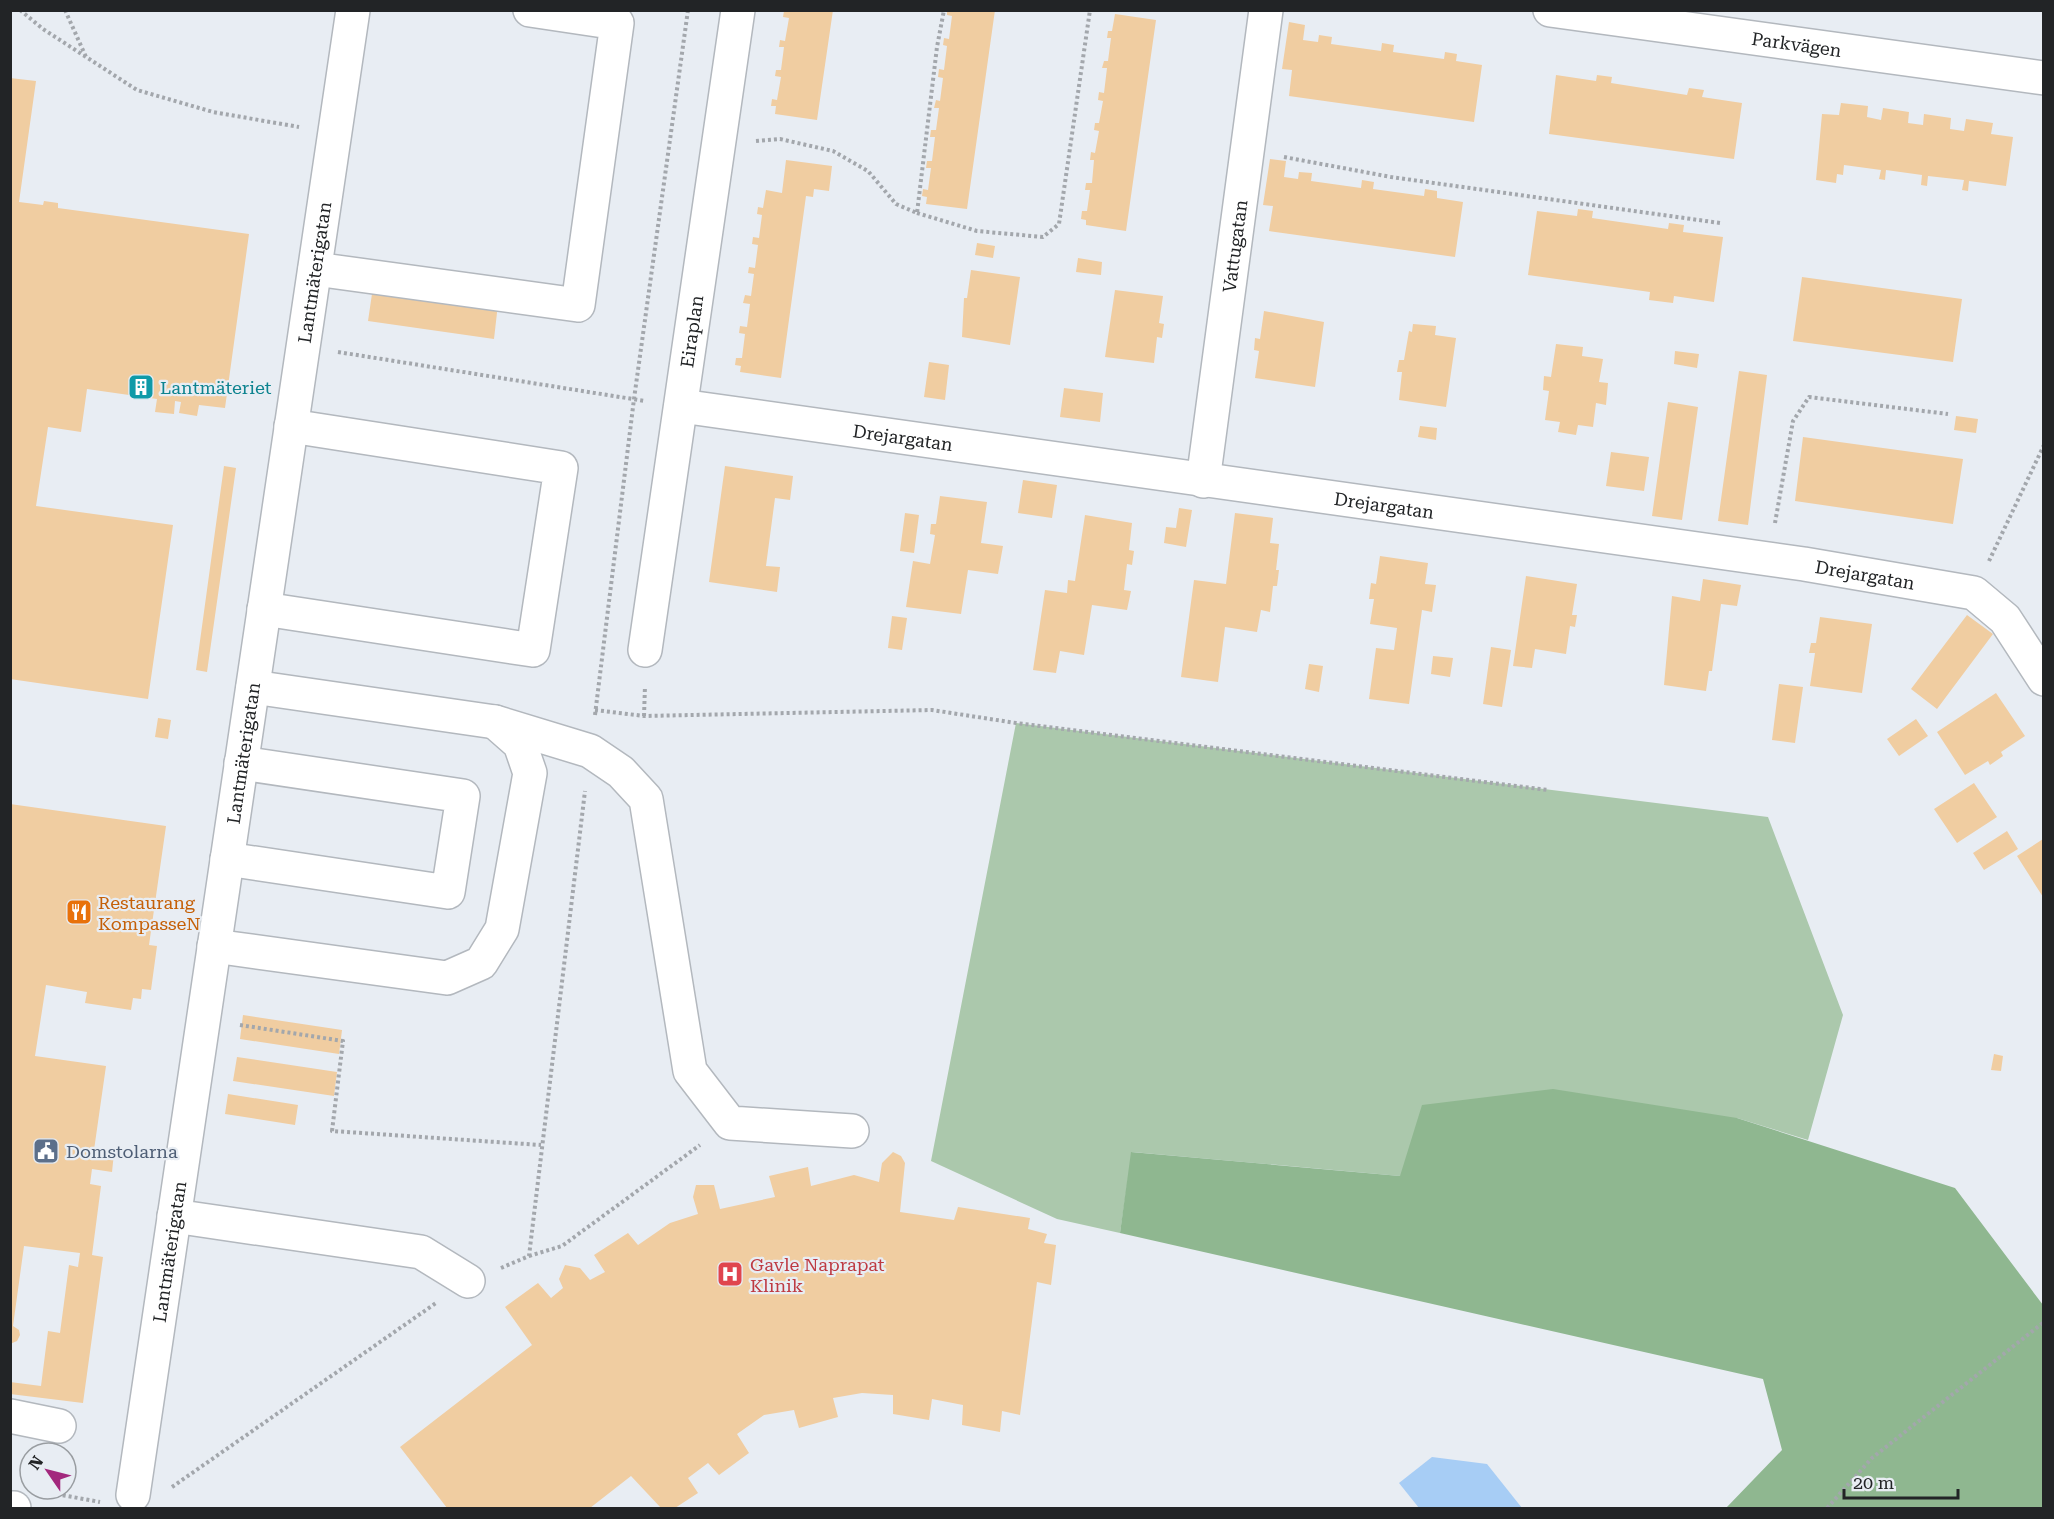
<svg xmlns="http://www.w3.org/2000/svg" width="2054" height="1519" viewBox="0 0 2054 1519" font-family="'Roboto Serif',serif">
<style>
.green{fill:#abc8ac}
.forest{fill:#8fb790}
.water{fill:#a7cdf5}
.building{fill:#f0cda1}
.lines{fill:none;stroke-linecap:round;stroke-linejoin:round}
.minor-casing{stroke:#b3b8be;stroke-width:36}
.path{stroke:#a3a7ac;stroke-width:4;stroke-dasharray:3 3;stroke-linecap:butt}
.minor{stroke:#fff;stroke-width:33}
.labels{text-anchor:middle;dominant-baseline:central;stroke-width:4.5;stroke-linejoin:round;paint-order:stroke}
.street-label{font-size:18px;fill:#222426;stroke:#e8edf3}
.culture-label{font-size:18px;fill:#0d838f;stroke:#e8edf3;text-anchor:start}
.food-label{font-size:18px;fill:#c56008;stroke:#e8edf3;text-anchor:start}
.service-label{font-size:18px;fill:#4e5e75;stroke:#e8edf3;text-anchor:start}
.health-label{font-size:18px;fill:#be3a42;stroke:#e8edf3;text-anchor:start}
</style>
<rect width="100%" height="100%" fill="#e8edf3"/>
<path class="green" d="M1016,723L1768,817L1843,1015L1808,1140L1737,1118L1400,1176L1132,1152L1120,1233L1057,1219L931,1161Z"/>
<path class="forest" d="M1553,1089L1737,1118L1955,1188L2043,1305V1508H1726L1782,1450L1763,1379L1120,1233L1131,1152L1400,1176L1422,1105Z"/>
<path class="water" d="M1432,1457L1487,1464L1522,1508H1419L1399,1483Z"/>
<path class="building" d="M833,10L817,120L775,114L776,106H771L772,99L777,100L781,77L775,76L776,70H781L784,47H779L780,40L785,41L789,18L783,17L784,11Z
M947,10H995L967,209L926,204L927,197L922,196L923,189L928,190L931,168H926L927,161H932L935,137H930L931,130H936L939,108H934L936,100L940,101L943,78L938,77L939,69L944,70L947,46L943,45L944,38L949,39L952,16L947,15Z
M1115,14L1156,20L1126,231L1086,225V220L1081,219L1082,211H1087L1090,190H1085L1086,183H1092L1094,160H1090L1091,152L1095,153L1099,131L1094,130L1095,123H1099L1103,101L1098,100L1099,92L1104,93L1107,68H1102L1104,61H1108L1111,38H1107L1108,31H1112Z
M1289,22L1305,25L1303,40L1318,42L1319,35L1332,37L1331,44L1381,51L1382,43L1394,45L1393,52L1444,59L1445,52L1457,54L1456,61L1482,65L1474,122L1289,96L1292,70L1282,69Z
M1556,75L1596,81L1597,75L1612,77L1611,83L1687,95L1689,88L1704,90L1702,97L1742,103L1734,159L1549,134Z
M10,78L36,81L19,202L43,205L44,201L58,203V208L249,234L225,408L199,405L197,416L179,413L181,402L175,401L174,414L155,412L157,399L87,389L81,432L48,427L36,506L173,525L148,699L10,679Z
M1841,103L1868,106L1867,117L1881,120L1883,108L1909,112L1908,123L1923,125L1924,114L1951,118L1950,129L1964,131L1966,119L1993,123L1991,134L2013,137L2006,186L1969,181L1968,191L1962,190L1964,180L1928,176L1927,186L1921,185L1922,175L1886,170L1885,180L1879,179L1881,170L1844,165L1843,175L1837,174L1836,183L1816,180L1822,114L1839,115Z
M1270,159L1286,161L1284,177L1298,179L1299,172L1312,173L1311,181L1361,188L1362,180L1374,182L1373,189L1424,196L1425,189L1437,191V198L1463,202L1455,257L1269,231L1273,206L1263,205Z
M786,160L832,166L829,191L814,189L813,197L806,196L781,378L740,372L741,366L735,365L736,358H742L745,334L739,333L740,326L747,327L750,304L743,303L745,295L751,296L754,274L748,273L749,267L755,268L758,245L752,244L753,237L759,238L762,215L757,214L758,207L763,208L766,190L782,193Z
M1578,209L1593,211L1592,218L1668,229L1669,223L1684,225L1683,232L1723,237L1714,302L1674,296L1673,303L1649,300L1650,292L1528,275L1537,211L1577,216Z
M977,243L995,246L993,258L975,255Z
M1078,258L1102,262L1101,275L1076,272Z
M971,270L1020,277L1010,345L962,337L964,298H967Z
M1802,277L1962,299L1953,362L1793,341Z
M373,287L498,304L494,339L368,321Z
M1115,290L1163,296L1159,323L1164,324L1162,338L1157,337L1154,363L1105,357Z
M1264,311L1324,322L1315,387L1255,378L1259,351L1254,350L1255,338L1260,339Z
M1413,324L1436,326L1435,335L1456,338L1446,407L1399,400L1402,372H1397L1399,360H1404L1409,331L1412,332Z
M1556,344L1583,347L1582,356L1603,359L1599,382L1608,383L1606,405L1596,403L1593,427L1578,425L1576,435L1558,432L1560,422L1545,420L1549,391L1543,390L1544,376L1551,377Z
M1675,351L1699,354L1697,368L1674,364Z
M929,362L949,365L945,400L924,397Z
M1739,371L1767,375L1748,525L1718,521Z
M1064,388L1103,393L1100,422L1060,417Z
M1668,402L1698,407L1682,520L1652,516Z
M1956,416L1978,419L1976,433L1954,430Z
M1420,426L1437,428L1436,440L1418,437Z
M1803,437L1963,459L1953,524L1795,501Z
M1611,452L1649,457L1644,491L1606,486Z
M224,466L236,468L207,672L196,670Z
M725,466L793,476L790,500L775,498L766,566L780,567L777,592L709,582Z
M1023,480L1057,485L1052,518L1018,513Z
M940,496L987,502L981,543L1003,546L998,574L968,570L961,614L906,607L913,561L930,564L935,535L930,534L931,524H936Z
M1179,508L1192,510L1186,547L1164,543L1166,527L1176,528Z
M905,513L919,515L914,553L900,551Z
M1235,513L1273,518L1270,543L1279,544L1276,570H1279L1277,586H1273L1270,612L1261,610L1257,632L1225,627L1218,682L1181,677L1194,580L1226,584Z
M1085,515L1132,523L1129,550L1134,551L1132,565L1127,564L1124,590L1131,591L1127,610L1092,605L1084,655L1060,651L1056,673L1033,670L1045,590L1067,593L1068,580L1075,581Z
M1380,556L1428,563L1425,584L1436,585L1432,612L1422,610L1409,704L1369,699L1376,648L1394,650L1397,628L1370,624L1374,599H1369L1371,583L1376,584Z
M1526,576L1577,584L1572,615H1577L1575,627L1570,626L1566,654L1535,649L1532,668L1513,666Z
M1703,579L1741,585L1737,606L1721,604L1712,671H1709L1706,691L1664,685L1672,596L1700,601Z
M1967,615L1993,634L1937,709L1911,689Z
M892,616L907,618L902,650L888,648Z
M1820,617L1872,624L1862,693L1810,686L1815,653H1809L1811,643H1816Z
M1491,647L1511,650L1502,707L1483,704Z
M1433,656L1453,658L1450,677L1431,674Z
M1309,664L1323,666L1319,692L1305,689Z
M1779,684L1803,687L1795,743L1772,740Z
M1996,693L2025,736L2001,752L2003,756L1990,765L1988,761L1965,775L1937,732Z
M158,718L171,720L168,739L155,737Z
M1916,719L1928,736L1899,756L1887,739Z
M1974,783L1997,817L1957,843L1934,809Z
M10,804L166,826L149,945L157,946L151,990L142,989L141,999L133,998L131,1010L85,1003L87,992L46,985L35,1056L106,1066L94,1150L114,1153L112,1172L92,1169L90,1184L101,1186L92,1255L103,1257L83,1403L10,1394V1382L41,1386L48,1331L60,1333L69,1265L78,1267L80,1253L24,1246L13,1326L19,1330L20,1335L17,1341L10,1344Z
M2007,831L2018,849L1984,870L1973,853Z
M2043,839V897L2017,856Z
M243,1015L342,1030L339,1054L240,1039Z
M1994,1054L2003,1056L2001,1071L1991,1070Z
M237,1057L337,1072L334,1096L233,1081Z
M228,1094L298,1105L295,1125L225,1114Z
M893,1152L901,1156L905,1163L900,1212L954,1220L958,1207L1030,1218L1028,1229L1047,1234L1044,1243L1056,1245L1051,1285L1037,1282L1020,1415L1002,1411L1000,1432L962,1425L963,1405L932,1399L929,1420L893,1414V1395L862,1393L833,1398L838,1417L799,1428L794,1410L764,1415L737,1434L749,1453L719,1475L708,1463L688,1478L698,1493L675,1508H661L631,1476L590,1508H447L400,1447L532,1345L505,1307L538,1283L551,1298L563,1288L559,1279L565,1265L580,1268L590,1280L605,1272L594,1255L628,1233L638,1245L670,1223L698,1214L693,1197L696,1185H714L720,1209L775,1197L769,1176L808,1167L811,1186L854,1175L879,1182L882,1163Z"/>
<g class="lines">
<g class="minor-casing">
<g id="minor">
<path id="s1" d="M1550,10L2044,78"/>
<path d="M315,269L578,305L617,23L530,10"/>
<path id="s2" d="M681,406L1804,564L1974,593L2005,619L2044,679"/>
<path id="s3" d="M1203,481L1266,10"/>
<path d="M264,609L533,650L561,468L291,426"/>
<path id="s4" d="M645,650L738,10"/>
<path d="M253,687L495,722L590,751L621,772L646,799L690,1071L730,1123L852,1131"/>
<path d="M227,859L448,892L463,796L241,763"/>
<path d="M214,946L447,978L481,963L502,929L530,773L520,744L495,722"/>
<path d="M174,1216L421,1252L468,1281"/>
<path d="M10,1416L59,1426"/>
<path id="s5" d="M133,1495L353,10"/>
<path d="M10,1508H14"/>
</g>
</g>
<path class="path" d="M20,10L43,29L137,90L213,112L299,127
M65,10L86,57
M756,141L780,139L833,151L868,171L896,204L917,213L937,47L944,10
M1284,157L1391,177L1720,223
M917,213L977,231L1043,237L1059,224L1090,10
M338,352L645,401
M1775,523L1793,421L1809,397L1948,414
M1989,561L2044,445
M595,710L644,716L932,710L1016,723L1548,790
M595,715L634,399L688,10
M644,716L645,686
M240,1025L343,1041L332,1131L541,1145
M529,1256L562,1246L700,1145
M501,1268L529,1256L585,791
M172,1487L436,1303
M45,1492L100,1502
M1827,1508L1872,1458L2044,1322"/>
<use href="#minor" class="minor"/>
</g>
<defs>
<g id="building-square" transform="scale(1.35)"><rect x="-9" y="-9" width="18" height="18" rx="4" fill="#0f9aa8" stroke="#e8edf3"/><path d="M-4-6H4V6H1V3H-1V6H-4ZM-2.5-4.3h1.7v1.8h-1.7ZM.8-4.3h1.7v1.8H.8ZM-2.5-1h1.7V.8h-1.7ZM.8-1h1.7V.8H.8Z" fill="#fff"/></g>
<g id="restaurant-square" transform="scale(1.35)"><rect x="-9" y="-9" width="18" height="18" rx="4" fill="#e8710a" stroke="#e8edf3"/><path d="M-5-6h1v4h1v-4h1v4h1v-4h1v5L-1.5 .5V6h-2V.5L-5-1ZM5-6V6H3V1.5H1.5Q1.5-4 5-6Z" fill="#fff"/></g>
<g id="civic-square" transform="scale(1.35)"><rect x="-9" y="-9" width="18" height="18" rx="4" fill="#5c6f8a" stroke="#e8edf3"/><path d="M-.6-6.5H3V-4.5H.6V-3L4-1V1h2V6H-6V1h2V-1L-.6-3ZM-1.2 2.5V6h2.4V2.5Z" fill="#fff"/></g>
<g id="hospital-square" transform="scale(1.35)"><rect x="-9" y="-9" width="18" height="18" rx="4" fill="#e0444e" stroke="#e8edf3"/><path d="M-5-5h3v3.5h4V-5h3V5h-3V1.5h-4V5h-3Z" fill="#fff"/></g>
</defs>
<g fill-rule="evenodd">
<use href="#building-square" x="141" y="387"/>
<use href="#restaurant-square" x="79" y="912"/>
<use href="#civic-square" x="46" y="1151"/>
<use href="#hospital-square" x="730" y="1274"/>
</g>
<g class="labels">
<g class="street-label">
<text stroke="none"><textPath href="#s1" startOffset="249">Parkvägen</textPath></text>
<text stroke="none"><textPath href="#s3" startOffset="237">Vattugatan</textPath></text>
<text stroke="none"><textPath href="#s5" startOffset="1236">Lantmäterigatan</textPath></text>
<text stroke="none"><textPath href="#s4" startOffset="322">Eiraplan</textPath></text>
<text stroke="none"><textPath href="#s2" startOffset="224">Drejargatan</textPath></text>
<text stroke="none"><textPath href="#s2" startOffset="710">Drejargatan</textPath></text>
<text stroke="none"><textPath href="#s2" startOffset="1196">Drejargatan</textPath></text>
<text stroke="none"><textPath href="#s5" startOffset="750">Lantmäterigatan</textPath></text>
<text stroke="none"><textPath href="#s5" startOffset="246">Lantmäterigatan</textPath></text>
</g>
<g class="culture-label">
<text x="160" y="387">Lantmäteriet</text>
</g>
<g class="food-label">
<text x="98" y="902">Restaurang<tspan x="98" dy="21">KompasseN</tspan></text>
</g>
<g class="service-label">
<text x="66" y="1151">Domstolarna</text>
</g>
<g class="health-label">
<text x="750" y="1264">Gavle Naprapat<tspan x="750" dy="21">Klinik</tspan></text>
</g>
</g>
<rect width="2054" height="1519" fill="none" stroke="#222426" stroke-width="24"/>
<g transform="translate(48 1471) rotate(305)"><circle r="28" fill="#e8edf3" stroke="#999da1" stroke-width="1.5"/>
<path d="M0-4.5L10 22L0 15L-10 22Z" fill="#a3287d"/>
<text y="-9" font-size="16" font-weight="bold" text-anchor="middle" fill="#222426">N</text>
</g>
<path d="M1844 1489v9h114v-9" fill="none" stroke="#222426" stroke-width="3"/>
<text x="1853" y="1489" font-size="18" fill="#222426" stroke="#e8edf3" stroke-width="4.5" paint-order="stroke">20 m</text>
</svg>
